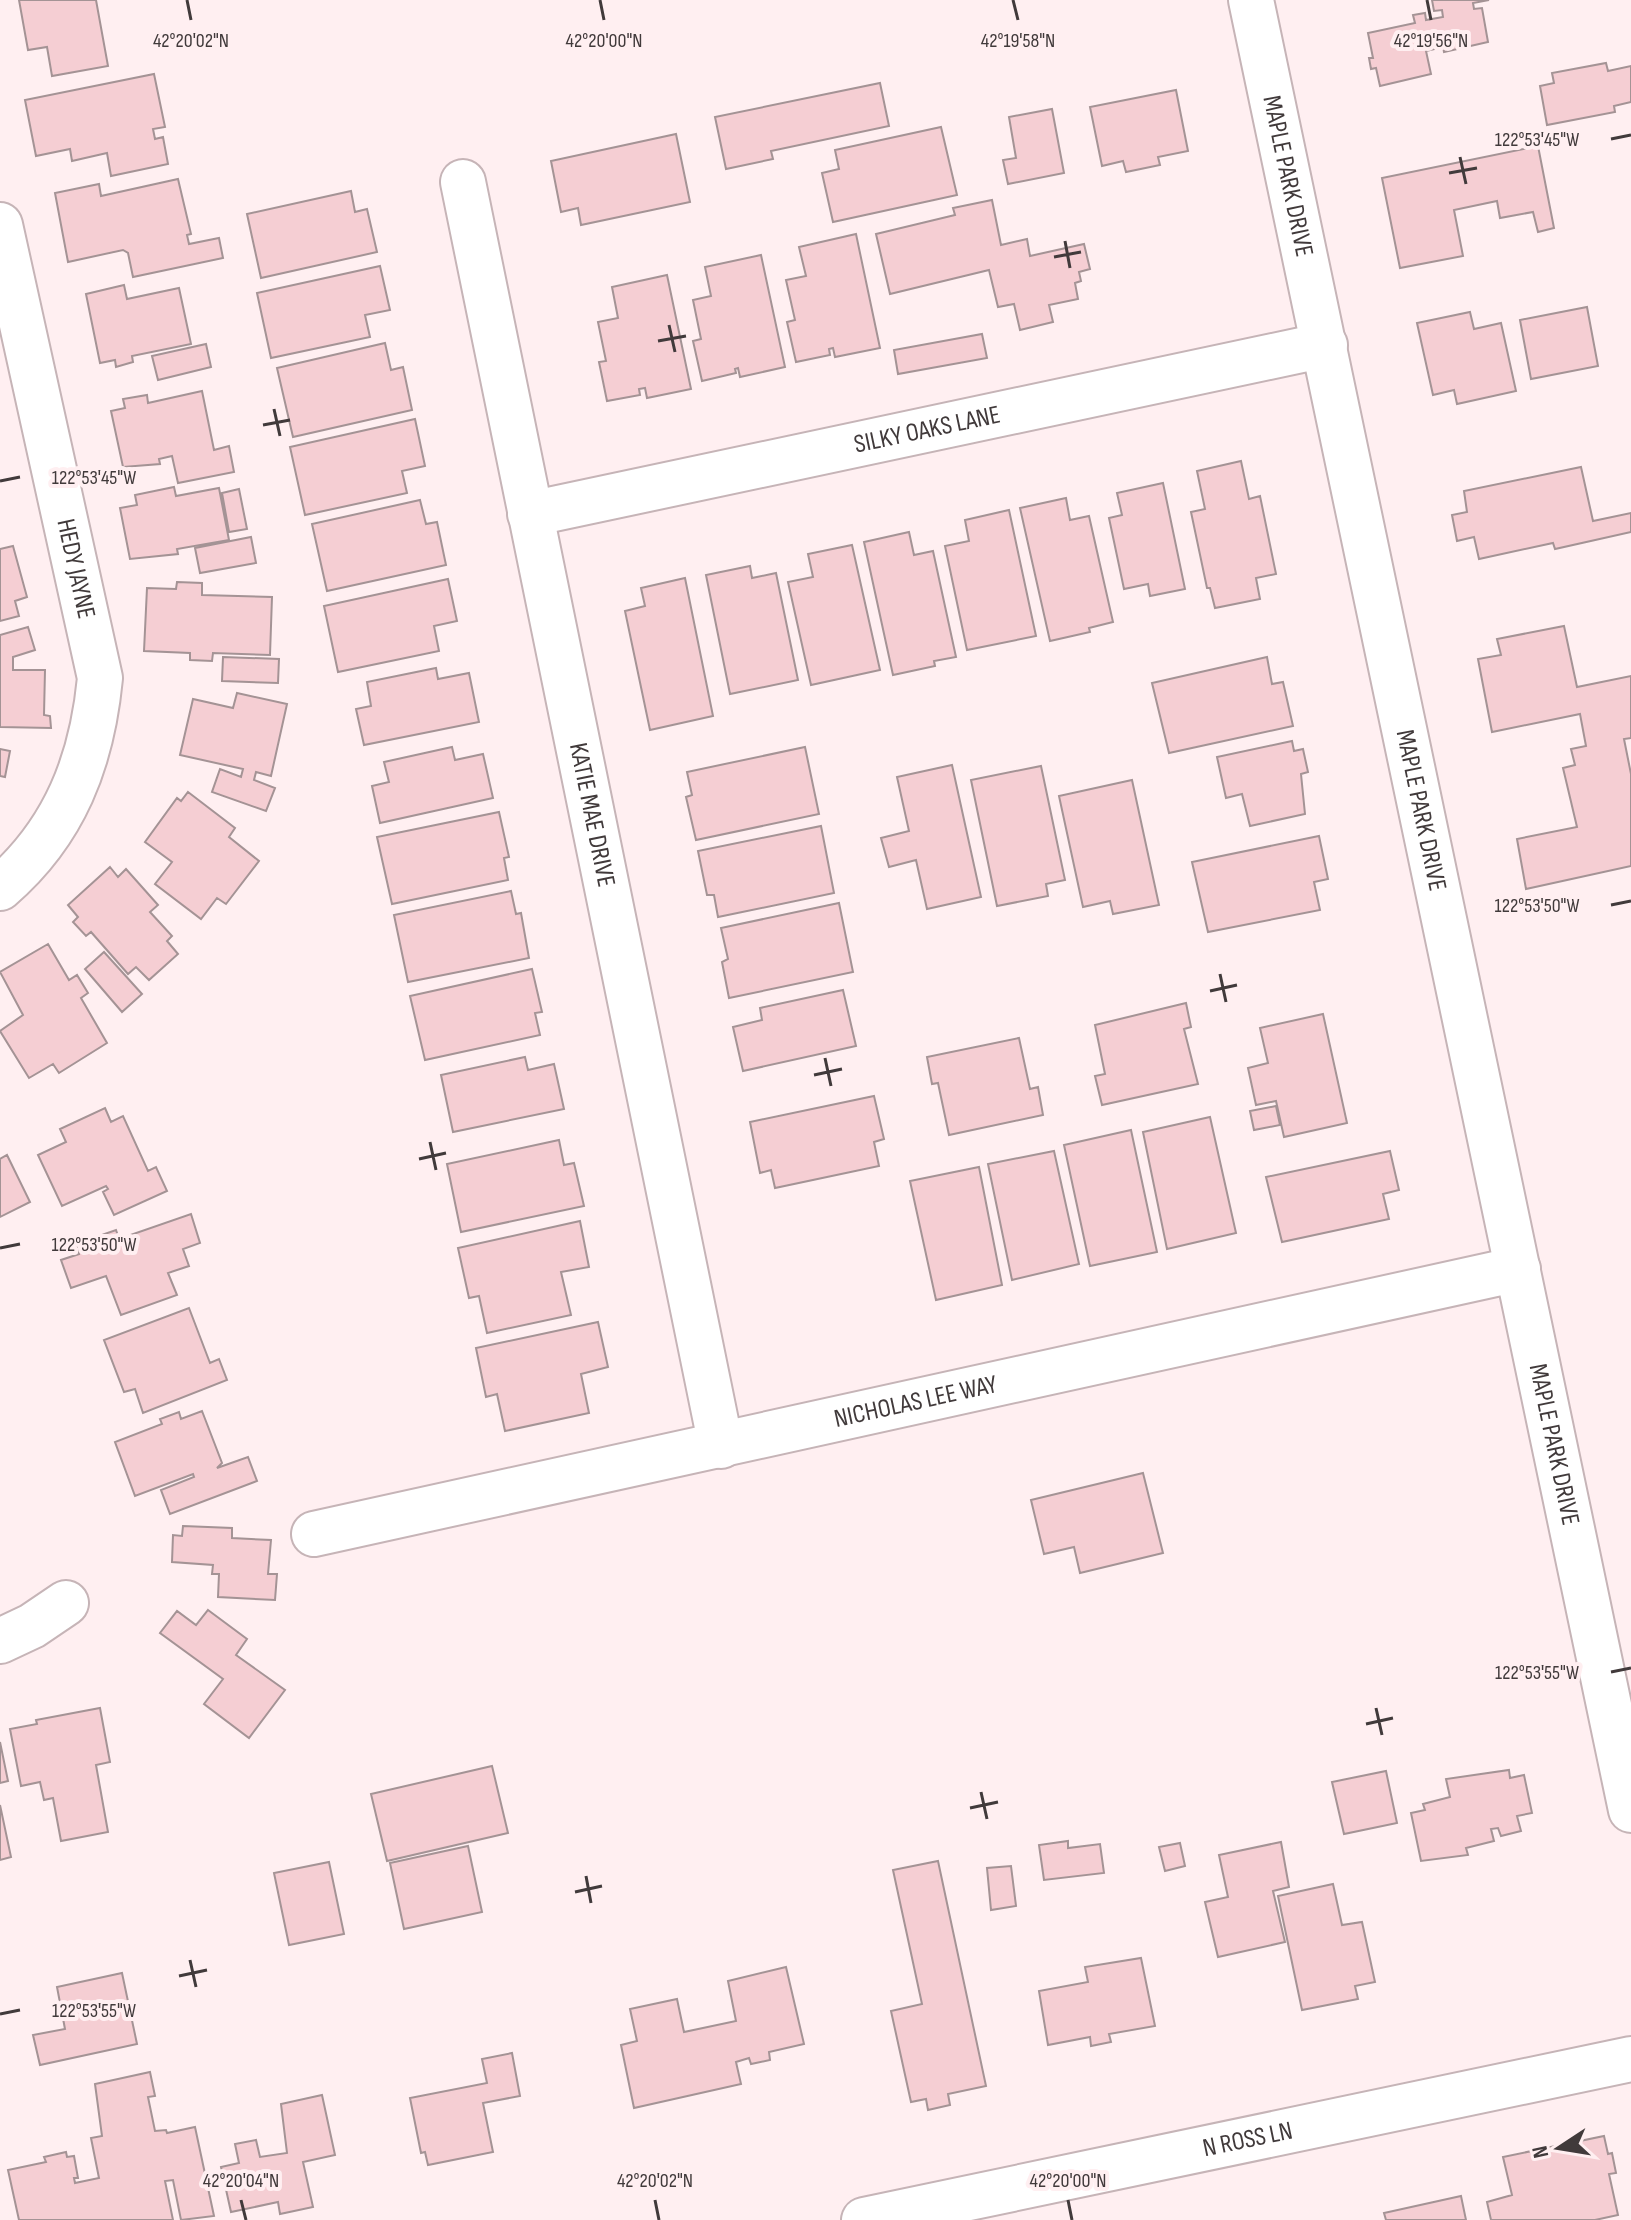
<svg xmlns="http://www.w3.org/2000/svg" width="1631" height="2220" viewBox="0 0 1631 2220" font-family="'Sofia Sans Condensed',sans-serif">
<style>
.building{fill:#f5ced3;stroke:#a49395;stroke-width:2}
.lines{fill:none;stroke-linecap:round;stroke-linejoin:round}
.minor-casing{stroke:#c6b4b7;stroke-width:48}
.tertiary-casing{stroke:#c6b4b7;stroke-width:48}
.secondary-casing{stroke:#c6b4b7;stroke-width:48}
.minor{stroke:#fff;stroke-width:44}
.tertiary{stroke:#fff;stroke-width:44}
.secondary{stroke:#fff;stroke-width:44}
.ticks{fill:none;stroke:#413a3b;stroke-width:3}
.labels{text-anchor:middle;dominant-baseline:central;stroke-width:8;stroke-linejoin:round;paint-order:stroke}
.street-label{font-size:26px;fill:#413a3b;stroke:#ffeff1}
.ticks-label{font-size:20px;text-anchor:middle;fill:#413a3b;stroke:#ffeff1;stroke-width:8;stroke-linejoin:round;paint-order:stroke}
</style>
<rect width="100%" height="100%" fill="#ffeff1"/>
<path class="building" d="M19,0H96L108,66L52,76L47,47L28,50Z
M1432,0H1489L1473,3L1474,9L1482,8L1488,42L1444,52L1443,47L1426,51L1431,74L1380,86L1376,68L1371,69L1369,58H1373L1368,33L1415,23L1413,15L1425,13L1426,20L1443,17L1442,10L1434,11Z
M1606,63L1608,71L1631,66V102L1614,106L1615,112L1547,125L1540,86L1554,83L1552,73Z
M154,74L165,127L153,129L155,139L163,137L168,164L111,176L107,153L72,161L70,149L36,156L25,100Z
M880,83L889,126L771,151L773,159L726,169L715,117Z
M1176,90L1188,151L1158,157L1160,165L1126,172L1123,161L1102,166L1090,107Z
M1052,109L1064,173L1008,184L1003,160L1016,158L1009,117Z
M941,127L957,195L833,222L822,173L839,169L835,150Z
M676,134L690,202L581,225L578,208L561,212L551,161Z
M1538,146L1554,228L1538,232L1533,212L1500,218L1497,201L1454,210L1463,256L1400,268L1382,178Z
M178,179L191,234L187,235L189,244L219,238L223,258L133,277L128,253L123,250L68,262L55,193L99,184L101,196Z
M351,191L355,212L367,209L377,252L261,278L247,214Z
M992,200L1001,245L1027,239L1030,256L1084,244L1090,269L1079,272L1081,281L1075,283L1078,299L1049,305L1053,322L1020,330L1014,304L998,307L989,270L890,294L876,234L955,215L953,208Z
M856,234L880,348L835,357L833,348L829,349L830,355L796,362L787,322L795,320L786,280L806,276L799,247Z
M761,255L785,367L740,377L738,368L735,369L736,373L702,381L693,341L701,339L693,300L711,296L705,267Z
M380,266L390,310L365,315L370,337L271,358L257,293Z
M667,275L691,389L647,398L645,388L639,389L640,395L607,401L599,362L606,361L598,322L618,318L612,287Z
M124,285L127,299L179,288L191,344L132,356L133,362L116,367L115,360L100,363L86,294Z
M1587,307L1598,366L1531,379L1520,320Z
M1470,312L1474,329L1501,323L1516,391L1457,404L1454,390L1433,395L1417,323Z
M982,334L987,358L898,374L894,350Z
M385,343L391,370L403,367L412,410L293,437L277,368Z
M206,344L211,367L158,380L152,356Z
M202,391L214,450L229,446L234,472L178,483L172,456L159,459L160,464L123,467L111,411L125,408L123,399L147,395L148,403Z
M415,419L425,466L402,471L407,493L305,515L290,447Z
M1241,461L1249,499L1260,496L1276,574L1256,578L1260,599L1215,608L1210,588H1207L1191,512L1205,509L1197,471Z
M1581,467L1593,521L1631,513V532L1555,549L1553,543L1479,559L1474,537L1457,541L1452,515L1467,512L1464,491Z
M1163,483L1185,589L1150,596L1148,584L1124,589L1109,518L1122,515L1117,493Z
M174,487L176,496L219,488L229,540L177,549L178,554L130,559L120,508L137,505L135,495Z
M239,489L247,529L229,532L222,493Z
M1066,498L1070,520L1089,516L1113,622L1089,628L1090,632L1050,641L1020,508Z
M420,500L426,524L437,522L446,565L327,591L312,524Z
M1009,510L1036,636L967,650L945,546L969,541L965,520Z
M909,532L914,555L933,551L956,657L934,661L935,666L893,675L864,542Z
M251,537L256,563L200,573L195,548Z
M852,545L880,670L811,685L788,582L813,577L808,554Z
M13,546L27,597L15,601L19,616L0,621V549Z
M750,566L752,578L776,573L798,680L730,694L706,575Z
M685,578L713,716L650,730L625,611L645,606L641,588Z
M448,579L457,621L434,626L439,651L338,672L324,606Z
M177,582L202,583V595L272,597L270,655L213,653L212,661L190,660V653L144,651L147,588L176,589Z
M1564,626L1577,687L1631,676V738L1624,739L1631,774V866L1526,889L1517,839L1577,827L1563,768L1575,765L1571,749L1586,746L1580,714L1492,732L1478,659L1501,655L1497,639Z
M28,627L35,650L13,657V670H45L44,715L50,716L51,728L0,727V635Z
M223,657L279,659L278,683L222,681Z
M1267,657L1272,684L1283,682L1293,726L1169,753L1152,683Z
M436,668L438,679L469,673L479,722L364,745L356,709L371,706L367,682Z
M237,693L287,704L271,776L256,772L254,780L275,788L266,811L212,792L220,769L241,777L243,769L180,755L193,699L233,708Z
M1292,741L1294,751L1303,749L1308,772L1301,774L1305,814L1250,826L1242,794L1226,798L1217,757Z
M452,747L455,760L483,754L493,798L380,823L372,786L389,782L384,762Z
M805,747L819,814L696,840L686,797L692,795L687,772Z
M0,749L10,751L5,777L0,776Z
M952,765L981,897L927,909L916,860L889,867L881,838L909,831L897,777Z
M1041,766L1065,880L1046,884L1048,896L997,906L971,780Z
M1132,780L1159,905L1113,914L1110,901L1083,907L1059,796Z
M188,792L235,828L229,837L259,861L226,904L217,898L201,919L155,884L172,862L145,842L177,798L181,801Z
M499,812L509,857L504,858L508,880L392,904L377,837Z
M821,826L834,893L718,917L714,895H707L698,851Z
M1319,836L1328,879L1314,882L1320,910L1208,932L1192,862Z
M110,867L118,877L126,869L158,905L150,912L172,936L167,941L178,954L149,980L136,967L128,974L91,932L86,936L73,922L78,917L68,905Z
M511,891L516,914L521,913L529,958L408,982L394,915Z
M839,903L853,972L729,998L722,962L728,959L721,928Z
M48,944L69,980L77,975L88,993L81,998L107,1043L59,1073L53,1064L29,1078L0,1031L23,1015L0,972Z
M104,952L142,994L122,1012L85,969Z
M532,969L542,1012L535,1013L540,1035L425,1060L410,996Z
M843,990L856,1046L743,1071L733,1027L762,1020L760,1008Z
M1186,1003L1191,1027L1184,1029L1198,1084L1102,1105L1095,1076L1105,1074L1095,1025Z
M1323,1014L1347,1123L1284,1137L1276,1101L1256,1105L1248,1068L1268,1063L1260,1028Z
M1019,1038L1030,1089L1038,1087L1043,1115L949,1135L938,1083L932,1084L927,1057Z
M525,1057L528,1070L554,1064L564,1109L453,1132L441,1075Z
M874,1096L884,1139L874,1142L879,1166L775,1188L771,1170L760,1173L750,1122Z
M1276,1106L1280,1125L1254,1130L1250,1111Z
M105,1108L111,1122L123,1116L148,1171L156,1167L167,1191L114,1215L103,1192L108,1189L106,1186L62,1206L38,1155L66,1142L60,1129Z
M1210,1117L1236,1233L1167,1249L1143,1132Z
M1131,1130L1157,1252L1090,1266L1064,1145Z
M559,1140L564,1165L574,1163L584,1206L461,1232L447,1164Z
M1054,1151L1079,1264L1012,1280L988,1164Z
M1390,1151L1399,1190L1383,1194L1389,1219L1282,1242L1266,1177Z
M7,1155L30,1202L0,1217V1159Z
M979,1167L1002,1285L936,1300L910,1181Z
M191,1214L200,1243L183,1249L189,1266L168,1273L177,1295L121,1315L106,1276L71,1288L61,1260L79,1254L76,1244L116,1230L119,1239Z
M580,1221L589,1267L561,1272L571,1315L487,1333L479,1296L469,1298L458,1248Z
M189,1308L210,1363L219,1359L227,1380L143,1413L135,1389L124,1392L104,1340Z
M598,1322L608,1367L581,1374L589,1413L505,1431L497,1394L486,1397L476,1348Z
M202,1411L222,1463L217,1468L248,1457L257,1481L170,1514L161,1490L194,1477L193,1474L135,1496L115,1442L162,1424L160,1419L179,1412L181,1419Z
M1143,1473L1163,1553L1080,1573L1074,1547L1044,1554L1031,1500Z
M183,1526L232,1528V1538L271,1540L268,1574H277L275,1600L218,1597L219,1574H212L213,1565L172,1562L173,1535L182,1536Z
M208,1610L247,1639L236,1655L285,1690L249,1738L204,1704L223,1679L160,1633L177,1611L196,1625Z
M100,1708L110,1762L96,1765L108,1832L61,1841L53,1798L44,1800L40,1782L21,1786L10,1729L37,1724L36,1720Z
M0,1742L8,1781L0,1783Z
M492,1766L508,1833L387,1861L371,1794Z
M1509,1770L1510,1778L1524,1775L1532,1813L1517,1816L1521,1831L1501,1836L1498,1828L1491,1829L1494,1841L1466,1848L1468,1855L1421,1861L1411,1813L1425,1810L1423,1804L1450,1797L1446,1779Z
M1386,1771L1397,1823L1344,1834L1332,1782Z
M0,1805L11,1857L0,1860Z
M1068,1841V1848L1100,1844L1104,1873L1044,1880L1039,1845Z
M1281,1842L1289,1887L1273,1891L1285,1942L1218,1957L1205,1902L1228,1897L1219,1855Z
M1180,1843L1185,1866L1165,1871L1159,1847Z
M468,1846L482,1912L404,1929L390,1863Z
M938,1861L986,2086L948,2094L950,2105L928,2110L926,2099L911,2102L891,2011L922,2004L893,1870Z
M329,1862L344,1934L289,1945L274,1873Z
M1011,1866L1016,1906L991,1910L987,1868Z
M1333,1884L1342,1925L1362,1922L1375,1982L1355,1986L1358,1999L1302,2010L1278,1896Z
M1141,1958L1155,2026L1109,2034L1111,2042L1091,2046L1090,2037L1048,2045L1039,1991L1088,1982L1085,1967Z
M786,1967L804,2044L769,2052L770,2060L751,2064L749,2058L736,2062L741,2084L634,2108L621,2045L637,2041L630,2009L677,1999L684,2032L736,2021L728,1981Z
M122,1973L137,2044L40,2065L33,2035L65,2029L57,1987Z
M512,2053L520,2096L483,2103L493,2152L428,2165L425,2152L421,2153L410,2098L487,2083L482,2059Z
M150,2072L155,2096L148,2097L155,2131L166,2130L167,2133L195,2127L214,2216L181,2220L173,2180L165,2181L173,2220H19L8,2170L46,2162L44,2157L66,2152L67,2157L74,2156L78,2178H74L75,2183L99,2178L91,2138L102,2136L95,2084Z
M322,2095L335,2155L303,2162L313,2207L280,2214L278,2202L231,2212L221,2167L239,2163L235,2144L256,2140L260,2157L287,2153L281,2104Z
M1604,2136L1608,2154L1612,2153L1616,2173L1609,2174L1618,2215L1595,2220H1491L1487,2202L1512,2195L1503,2157Z
M1461,2196L1466,2220H1386L1384,2213Z"/>
<g class="lines">
<g class="minor-casing">
<g id="minor">
<path id="s1" d="M463,182L721,1446"/>
<path id="s2" d="M0,225L100,678C92,761 65,832 0,888"/>
<path id="s3" d="M530,514L1325,345"/>
<path id="s4" d="M314,1534L1518,1269"/>
<path d="M0,1641L32,1626L66,1603"/>
</g>
</g>
<g class="tertiary-casing">
<g id="tertiary">
<path id="s5" d="M1251,0L1631,1810"/>
</g>
</g>
<g class="secondary-casing">
<g id="secondary">
<path id="s6" d="M864,2220L1631,2059"/>
</g>
</g>
<use href="#minor" class="minor"/>
<use href="#tertiary" class="tertiary"/>
<use href="#secondary" class="secondary"/>
</g>
<path class="ticks" d="M187,0L191,20M600,0L604,20M1013,0L1018,20M1427,0L1431,20M1611,139L1631,135M1460,157L1466,184M1449,173L1477,168M1065,241L1070,268M1054,257L1081,252M669,325L675,352M658,341L686,336M274,409L280,436M263,425L290,420M0,481L20,477M1611,905L1631,901M1220,974L1226,1002M1210,991L1237,985M825,1058L831,1086M814,1075L842,1069M430,1142L436,1170M419,1159L446,1153M0,1248L20,1244M1611,1672L1631,1668M1376,1708L1382,1735M1366,1724L1393,1718M981,1792L987,1819M970,1808L998,1802M586,1876L591,1903M575,1892L602,1886M190,1960L196,1987M179,1976L207,1970M0,2014L20,2010M241,2200L246,2220M655,2200L659,2220M1068,2200L1072,2220"/>
<g class="labels">
<g class="street-label">
<text stroke="none"><textPath href="#s5" startOffset="180">MAPLE PARK DRIVE</textPath></text>
<text stroke="none"><textPath href="#s3" startOffset="406">SILKY OAKS LANE</textPath></text>
<text stroke="none"><textPath href="#s2" startOffset="352">HEDY JAYNE</textPath></text>
<text stroke="none"><textPath href="#s5" startOffset="828">MAPLE PARK DRIVE</textPath></text>
<text stroke="none"><textPath href="#s1" startOffset="646">KATIE MAE DRIVE</textPath></text>
<text stroke="none"><textPath href="#s4" startOffset="616">NICHOLAS LEE WAY</textPath></text>
<text stroke="none"><textPath href="#s5" startOffset="1476">MAPLE PARK DRIVE</textPath></text>
<text stroke="none"><textPath href="#s6" startOffset="392">N ROSS LN</textPath></text>
</g>
</g>
<g class="ticks-label">
<text x="191" y="47">42°20'02"N</text>
<text x="604" y="47">42°20'00"N</text>
<text x="1018" y="47">42°19'58"N</text>
<text x="1431" y="47">42°19'56"N</text>
<text x="1537" y="146">122°53'45"W</text>
<text x="94" y="484">122°53'45"W</text>
<text x="1537" y="912">122°53'50"W</text>
<text x="94" y="1251">122°53'50"W</text>
<text x="1537" y="1679">122°53'55"W</text>
<text x="94" y="2017">122°53'55"W</text>
<text x="241" y="2187">42°20'04"N</text>
<text x="655" y="2187">42°20'02"N</text>
<text x="1068" y="2187">42°20'00"N</text>
</g>
<g transform="translate(1559 2148) rotate(258)" stroke="#ffeff1" stroke-width="6" paint-order="stroke">
<path d="M0-6L14 30L0 20L-14 30Z" fill="#413a3b"/>
<text y="-12" font-size="22" font-weight="bold" text-anchor="middle" fill="#413a3b">N</text>
</g>
</svg>
